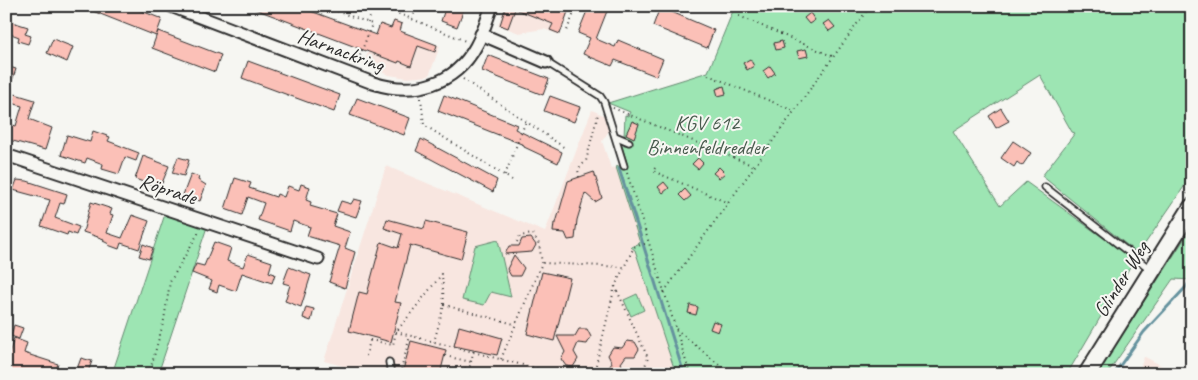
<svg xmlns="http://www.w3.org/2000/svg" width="1198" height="380" viewBox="0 0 1198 380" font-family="Caveat,sans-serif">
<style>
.built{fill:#f8e6e0}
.green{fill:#9de5b3;stroke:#64886f}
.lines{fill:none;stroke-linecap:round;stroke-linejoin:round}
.stream{stroke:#65929e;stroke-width:3}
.building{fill:#fbc0b7;stroke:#2b2b2b}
.service-casing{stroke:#2b2b2b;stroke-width:9}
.minor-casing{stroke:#2b2b2b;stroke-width:15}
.secondary-casing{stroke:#2b2b2b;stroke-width:20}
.path{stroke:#2b2b2b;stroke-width:2;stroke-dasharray:1 4;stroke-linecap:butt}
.service{stroke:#f6f6f2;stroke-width:5.5}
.minor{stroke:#f6f6f2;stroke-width:11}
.secondary{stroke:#f6f6f2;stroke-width:16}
.labels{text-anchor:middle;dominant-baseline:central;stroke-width:4;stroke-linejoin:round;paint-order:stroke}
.street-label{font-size:21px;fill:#2b2b2b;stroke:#f6f6f2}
.park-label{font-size:21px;fill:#485a4d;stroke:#f6f6f2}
</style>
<rect width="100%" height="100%" fill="#f6f6f2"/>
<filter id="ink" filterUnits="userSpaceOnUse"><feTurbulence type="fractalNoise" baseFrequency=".02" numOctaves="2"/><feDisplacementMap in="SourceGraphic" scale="10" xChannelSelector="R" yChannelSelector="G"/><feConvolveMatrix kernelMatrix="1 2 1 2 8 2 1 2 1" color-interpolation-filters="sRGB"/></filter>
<g filter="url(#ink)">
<path class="built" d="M505,6H571L560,35L544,29L519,33L498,25Z
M394,20L403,24L400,31L440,46L429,76L408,78L389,75L363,65L380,23L391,27Z
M592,110L605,116L609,131L602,141L611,168L616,167L640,243L631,247L635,250L676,374H372L324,361L386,166L545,232Z
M1144,357H1145L1178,374H1138Z"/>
<path class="green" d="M735,6H1192V175L1138,254L1042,176L1075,133L1072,132L1040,75L953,131L1000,206L1026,182L1134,260L1067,374H676L635,250L631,247L640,243L616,167L627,163L622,146L628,144L629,139L624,137L625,115L628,116L630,112L608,103L708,72Z
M165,214L207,227L158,374H112Z
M1192,227V280L1173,279L1107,374H1097Z
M498,240L511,297L491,292L484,305L462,300L475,246Z
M637,294L644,310L631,316L624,300Z"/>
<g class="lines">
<path class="stream" d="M619,168L684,374
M1114,374L1144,332L1186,287L1192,278"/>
</g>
<path class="building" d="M80,6H129L162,19L156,36Z
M247,6H297L376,35L380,24L391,28L394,21L402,24L400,31L437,45L435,52L418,46L411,66L399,61L398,63Z
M446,6H465L457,27L441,21Z
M506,6H570L560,34L550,30L553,24L515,9L508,28L500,25Z
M589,6H609L596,39L615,47L618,40L663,59L656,76L615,60L612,66L583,54L590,38L578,33Z
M660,7L714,30L707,48L653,26Z
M810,13L815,20L809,24L804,18Z
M6,20L28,27L25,34L31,36L28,44L18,41L19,37L6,32Z
M829,20L835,27L829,31L823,24Z
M158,31L221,55L215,72L152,48Z
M53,39L73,47L67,62L47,53Z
M782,41L784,48L776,50L774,43Z
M806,49L808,56L799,58L797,51Z
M488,55L549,79L543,95L482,71Z
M750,59L754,66L747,70L743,63Z
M248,61L340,95L334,112L242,78Z
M6,66L16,69L8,93H6Z
M770,66L775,73L768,78L763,71Z
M724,86L726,94L718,96L716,89Z
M15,94L35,100L29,119L52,128L45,150L6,139V123L16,126L22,106L12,103Z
M444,95L517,125L515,129L562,152L558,163L524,147V145L438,111Z
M550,96L580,107L574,122L544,111Z
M357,98L410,118L404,135L350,115Z
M1001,108L1009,121L996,128L989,116Z
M632,121L639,124L634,138L626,134Z
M93,131L110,137L108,141L139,153L136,161L125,157L119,174L102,169L103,164L87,158L85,163L61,155L67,135L90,142Z
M421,139L497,180L493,192L416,151Z
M1013,141L1031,153L1022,166L1017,162L1014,167L1001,158Z
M143,156L169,166L160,188L135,179Z
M178,157L189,160L184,176L172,173Z
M698,158L703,163L698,169L692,164Z
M719,167L725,173L719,178L713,173Z
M594,172L602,198L595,202L585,193L577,220L575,239L568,240L565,233L553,232L554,223H556L568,181Z
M191,174L199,177L198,180L206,185L200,201L183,195Z
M235,178L251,183L249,188L276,197L277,194L284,197L288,186L299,190L301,184L310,187L306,200L311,202L310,206L337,214L333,226L350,232L345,248L355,252L345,288L329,282L340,246L307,236L310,227L293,221L290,231L258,220L264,203L248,197L242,215L225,209Z
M17,180L27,181L67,194L64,204L60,203L55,218L79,227L76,235L68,232L67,235L41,226L50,200L13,190Z
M664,182L669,188L663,193L658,187Z
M685,189L691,196L685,201L679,195Z
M354,199L362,201L356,217L337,211L341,201L351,204Z
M91,202L112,209L110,214L113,215L107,233L122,238L132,215L149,221L139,249L121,243L119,249L108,245L109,244L103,241L104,239L83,232Z
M387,219L424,229L426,221L468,232L461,259L410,245L395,302L401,303L391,342L349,331L359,292L367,294L381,242L398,248L402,234L384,228Z
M531,238L536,245L532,252L505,254L509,246H519L522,239Z
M214,242L231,248L227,261L243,267L248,254L272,262L269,272L275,274L272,283L242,273L236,291L219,285L217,292L209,289L212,281L192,273L196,264L204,266Z
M143,244L153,248L149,259L139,256Z
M514,255L524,268L520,276H511L507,269Z
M289,267L311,275L301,307L285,301L290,285L283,283Z
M542,272L570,278L554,341L527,334Z
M690,305L698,307L696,315L688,313Z
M306,307L314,309L311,321L303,318Z
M713,321L721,324L718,332L710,329Z
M14,325L23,328L19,339L11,336Z
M459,326L502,338L497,355L454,346Z
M579,329H587L591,337L587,344L578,343L574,352L578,359L573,367L566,366L561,359L565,352L557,336H575Z
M14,338L27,343L24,353L58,364L54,374H6V363Z
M411,341L446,350L440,374H402Z
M627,341L635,342L639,349L635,356H626L621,363L626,374H604L612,363L608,355L613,347L622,348Z
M81,358L92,361L88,372L77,369Z"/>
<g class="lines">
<g class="service-casing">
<path id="service" d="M546,62L600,96L604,102L624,166
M615,136L629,142
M1045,187L1150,269
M389,362L391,374"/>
</g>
<g class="minor-casing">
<path id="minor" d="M171,6L373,83C414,96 455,85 476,46C483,34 487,19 492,6
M481,34L546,62
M6,155L318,259"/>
</g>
<g class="secondary-casing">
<path id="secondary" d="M1087,374L1192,207"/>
</g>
<path class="path" d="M323,6L372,24L356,66
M380,6L468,42
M739,16L834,57
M412,19L417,6
M368,23L374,6
M567,30L577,6
M708,75L794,111
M463,79L565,148
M421,98L424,125L512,180
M613,108L754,166
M655,168L653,171L728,203
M627,173L690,374
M505,175L526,121
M579,177L578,169L586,161L598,114
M1187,194L1192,187
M517,242L520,236L533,234L539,244L542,263
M664,292L870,6
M444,305L514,324
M676,329L730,374
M396,332L546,371
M370,340L393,345L396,332L442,274L444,305L434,342
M366,356L371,337
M445,356L471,362
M501,359L542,263L624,267
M596,365L615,286
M149,374L164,320L170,282L200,230
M400,374L410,336
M451,374L470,366L474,349
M642,374L648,358L615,286L634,247L648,243"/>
<use href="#service" class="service"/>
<use href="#minor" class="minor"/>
<use href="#secondary" class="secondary"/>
</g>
</g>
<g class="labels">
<g class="street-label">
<text transform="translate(341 50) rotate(20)">Harnackring</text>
<text transform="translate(168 189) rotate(18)">Röprade</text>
<text transform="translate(1121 279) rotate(-58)">Glinder Weg</text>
</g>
<g class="park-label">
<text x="707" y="123">KGV 612<tspan x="707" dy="24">Binnenfeldredder</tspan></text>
</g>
</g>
<rect width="1198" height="380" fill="none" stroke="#f6f6f2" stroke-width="25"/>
<rect x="12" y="12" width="1173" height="355" fill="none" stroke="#2b2b2b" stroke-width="2" filter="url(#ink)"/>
</svg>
